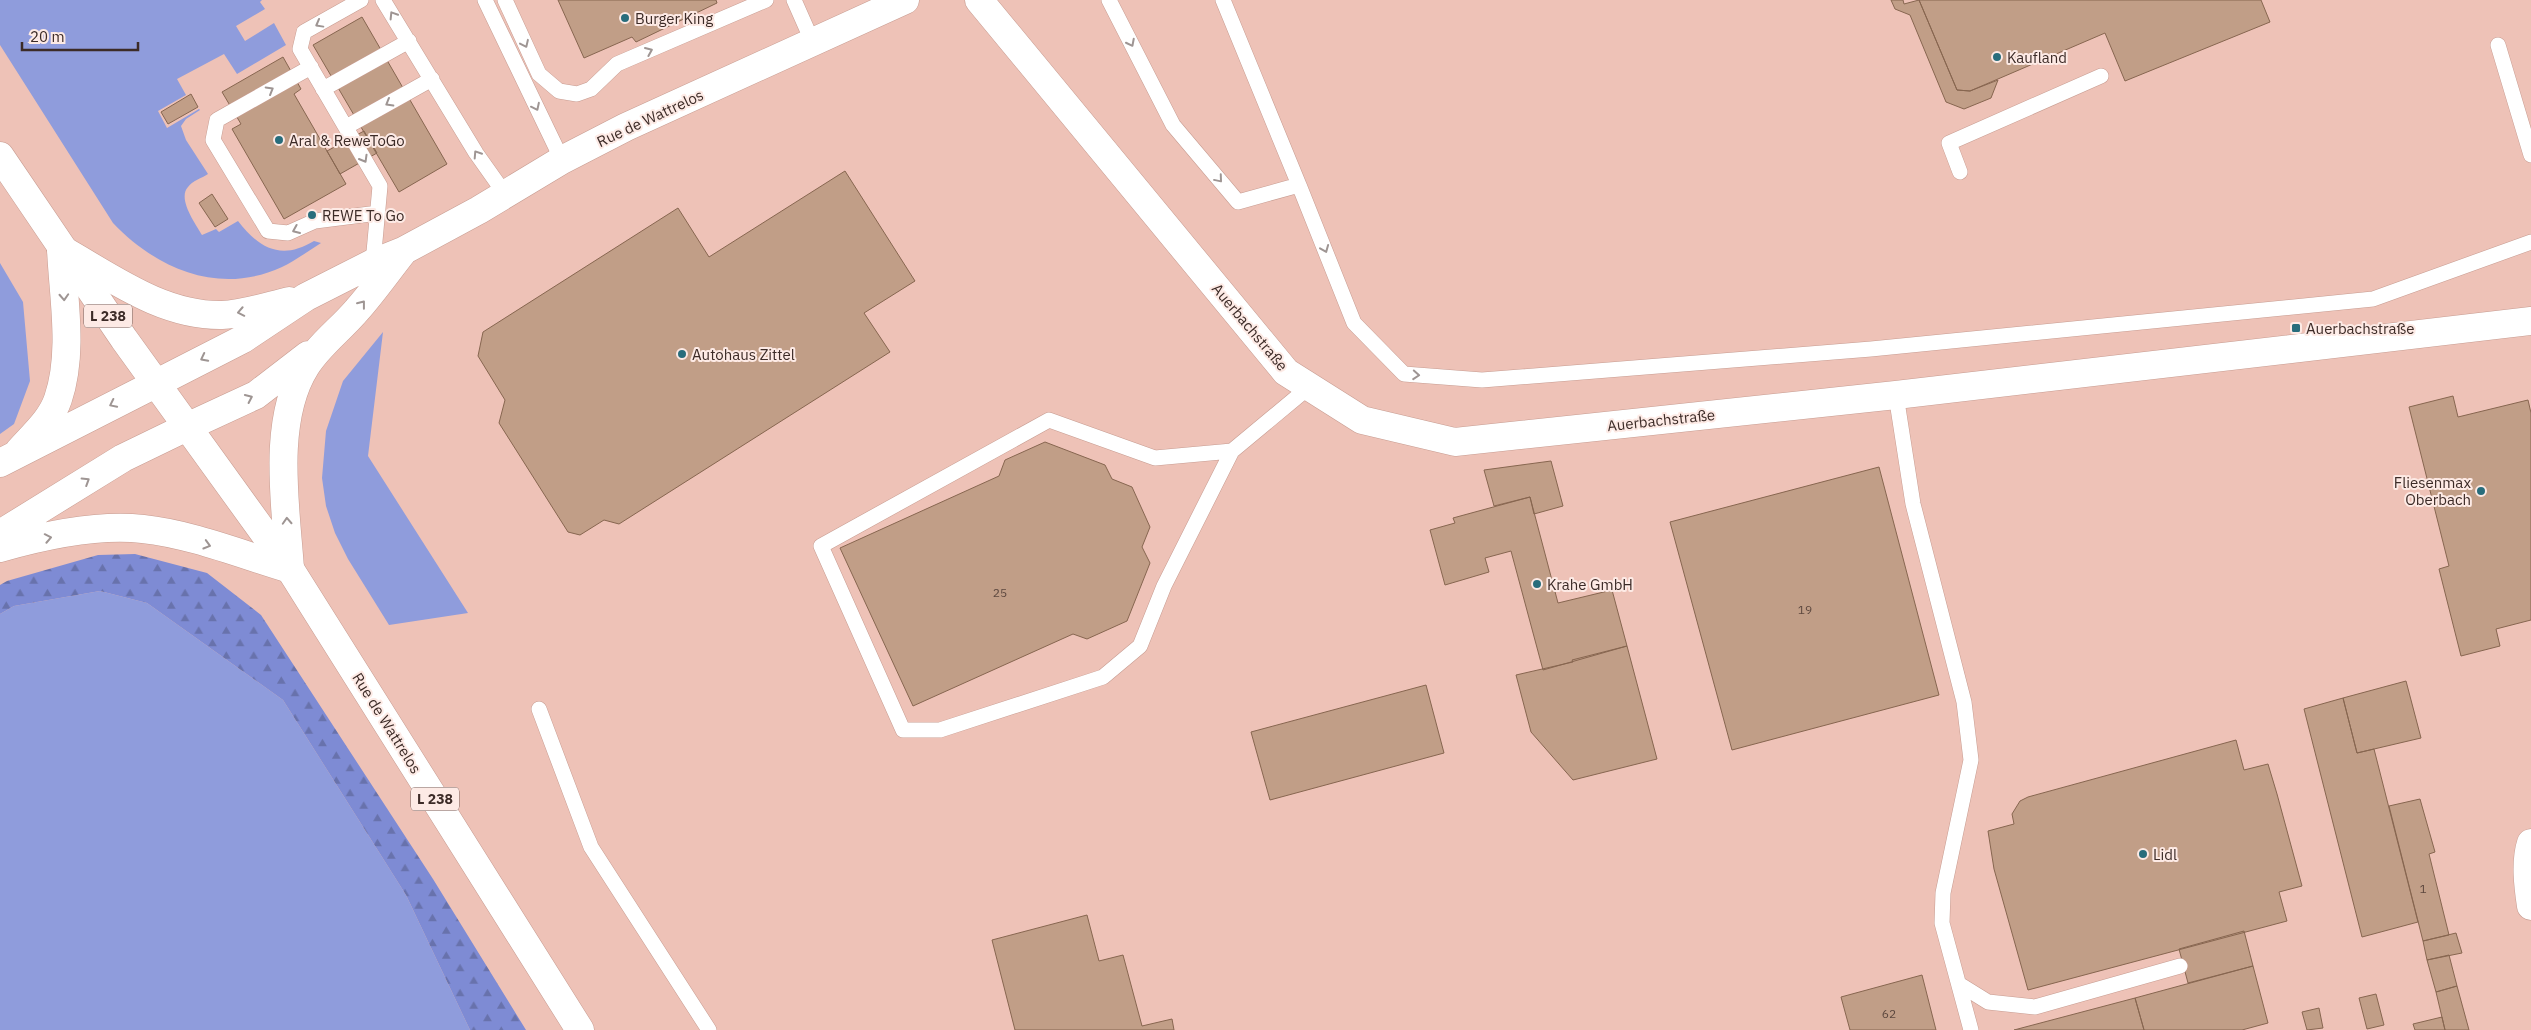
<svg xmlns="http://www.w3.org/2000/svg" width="2531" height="1030" viewBox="0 0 2531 1030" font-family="'IBM Plex Sans',sans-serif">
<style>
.grass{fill:#8f9cdc}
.forest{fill:url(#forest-firs)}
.building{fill:#c19e87;stroke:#876650}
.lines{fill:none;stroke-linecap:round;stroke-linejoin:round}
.lane-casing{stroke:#c79c91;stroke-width:16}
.street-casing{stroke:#c79c91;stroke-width:29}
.primary-casing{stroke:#c79c91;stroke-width:29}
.highway-casing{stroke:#c79c91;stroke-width:29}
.lane{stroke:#fff;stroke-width:15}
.street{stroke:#fff;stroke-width:28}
.primary{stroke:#fff;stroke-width:28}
.highway{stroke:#fff;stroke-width:28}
.oneway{stroke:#9e9593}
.poi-dot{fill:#286d7c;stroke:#fdeae5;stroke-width:2}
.labels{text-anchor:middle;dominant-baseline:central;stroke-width:4;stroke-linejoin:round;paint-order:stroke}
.number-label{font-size:12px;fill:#5d483f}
.shield{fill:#fdeae5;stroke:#766460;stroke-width:1}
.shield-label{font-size:14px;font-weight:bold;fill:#3c2b27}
.poi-label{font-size:15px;fill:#3c2b27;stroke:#fdeae5;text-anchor:start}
.street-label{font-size:15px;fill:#3c2b27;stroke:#fdeae5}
</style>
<defs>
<pattern id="forest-firs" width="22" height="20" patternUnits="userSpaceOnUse" patternTransform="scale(1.25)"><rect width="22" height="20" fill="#7e8bd4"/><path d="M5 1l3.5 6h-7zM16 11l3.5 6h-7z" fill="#6872ac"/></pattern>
</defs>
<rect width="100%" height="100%" fill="#eec2b7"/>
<path class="grass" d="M0,0H262L260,2L265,9L236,26L245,41L274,23L286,45L237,74L224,54L177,79L186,95L158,111L167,128L199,109L200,110L186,119L181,126L186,140L208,174C202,178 192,181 188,187C177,199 196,224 202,235L216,229L219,232L238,221C259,248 281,261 314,241L321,243C308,251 295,261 282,267C219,296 157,269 113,223L0,45Z
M0,263L23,302L30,381L14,424L0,434Z
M383,332L368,456L468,613L389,625L348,559L335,533L326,506L322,478L326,431L343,381Z
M100,591L147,603L283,700L406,895L470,1030H0V614L14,606Z"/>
<path class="forest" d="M135,554L207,573L261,615L433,879L526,1030H470L406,895L283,700L147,603L100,591L14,606L0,614V585L7,581L98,555Z"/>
<path class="building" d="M558,0H716L717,3L636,42L632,37L584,58Z
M1891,0H1903L1904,4L1919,0L1957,90L1970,91L1998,80L1991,98L1964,109L1946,102L1910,15L1895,9Z
M1919,0H2261L2270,22L2125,81L2105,33L1970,91L1957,90Z
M362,17L447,164L399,192L313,45Z
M283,57L301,89L294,94L346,184L284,219L232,129L241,124L222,92Z
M191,94L198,107L168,124L161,112Z
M364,131L377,153L340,174L327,151Z
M845,171L915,281L864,313L890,352L619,524L604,520L580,535L568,532L499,423L505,400L478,356L483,332L678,208L709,257Z
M212,194L228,219L215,227L199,203Z
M2453,396L2458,417L2528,400L2531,413V620L2496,629L2500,646L2461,656L2439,569L2449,566L2409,407Z
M1045,442L1105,465L1112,479L1132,487L1150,527L1142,547L1150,563L1127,621L1087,639L1073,634L913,706L840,548L999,476L1005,460Z
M1551,461L1563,506L1534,514L1530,497L1494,506L1484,470Z
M1879,467L1939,695L1732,750L1670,522Z
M1530,497L1558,603L1612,590L1627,646L1543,670L1511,551L1485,558L1489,572L1445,585L1430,530L1455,523L1453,518Z
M1627,646L1657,759L1573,780L1531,732L1516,675L1573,662L1572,660Z
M2406,681L2421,738L2357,753L2343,698Z
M1426,685L1444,753L1270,800L1251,732Z
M2343,698L2357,753L2374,749L2418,922L2362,937L2304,709Z
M2236,740L2244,770L2268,764L2277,794L2302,886L2279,892L2287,921L2028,990L1994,869L1988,831L2014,824L2012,814L2020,801L2028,797Z
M2420,799L2435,852L2429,854L2449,935L2423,941L2389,806Z
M1087,915L1099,961L1123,955L1142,1026L1172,1019L1174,1030H1015L992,940Z
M2244,931L2253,966L2188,983L2179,949Z
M2456,933L2462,953L2427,960L2423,941Z
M2449,955L2457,986L2436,992L2427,960Z
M2253,966L2268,1023L2242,1030H2144L2135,998Z
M1922,975L1936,1030H1850L1841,997Z
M2457,986L2469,1030H2445L2436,992Z
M2376,994L2384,1025L2367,1029L2359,998Z
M2135,998L2144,1030H2014Z
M2319,1008L2323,1028L2307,1030L2302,1012Z
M2442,1017L2445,1030H2415L2413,1024Z"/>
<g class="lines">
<g class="lane-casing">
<path id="lane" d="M361,0L304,32L300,49L380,186L373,263
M383,0L476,153L505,194
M485,0L562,160
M505,0L539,74L559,91L577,94L591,89L617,64L766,0
M794,0L813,43
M1109,0L1173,125L1238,202L1299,185L1354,323L1404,374L1482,380L1871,349L2373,299L2531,242
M1223,0L1299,185
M2498,45L2531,155
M311,67L217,120L213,140L268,231L288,233L315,221L378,213
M323,89L409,41
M346,127L432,79
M1960,172L1949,143L2101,76
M1896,395L1913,504L1964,702L1971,760L1943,893L1942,923L1971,1030
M1232,451L1164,586L1140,646L1103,677L940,730H903L821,546L1049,420L1155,458L1232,451L1309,387
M539,709L591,847L709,1030
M1959,984L1988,1002L2035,1007L2180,966"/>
</g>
<g class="street-casing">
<path id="street" d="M979,0L1286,372L1362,420L1455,442L1896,395L2531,321
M61,249C111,277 162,316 222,315C244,314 268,306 289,301
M157,383L243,339L306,297L373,263L403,251L479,210L562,160L626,127L905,0
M189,426L256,395L308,355
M290,569C286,508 271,421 306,366C319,345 341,329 357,310C373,292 387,272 402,253
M2531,843C2525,862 2528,886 2531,906"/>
</g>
<g class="primary-casing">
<path id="primary" d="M0,156L124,339L290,569L580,1030"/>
</g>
<g class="highway-casing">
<path id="highway" d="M19,451C33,435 51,420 58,399C74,352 63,296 61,249
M0,463L157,383
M0,534L123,458L189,426
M0,548C42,536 99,524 143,529C191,534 243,555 290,569"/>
</g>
<use href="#lane" class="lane"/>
<use href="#street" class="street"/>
<use href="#primary" class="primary"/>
<use href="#highway" class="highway"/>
</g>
<defs><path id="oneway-chevron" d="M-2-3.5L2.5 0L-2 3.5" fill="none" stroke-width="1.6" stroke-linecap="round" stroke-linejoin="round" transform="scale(1.25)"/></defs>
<g class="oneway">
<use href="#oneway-chevron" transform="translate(393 15) rotate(-122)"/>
<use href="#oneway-chevron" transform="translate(319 24) rotate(151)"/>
<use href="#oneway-chevron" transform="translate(1131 43) rotate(63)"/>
<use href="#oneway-chevron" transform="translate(525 44) rotate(65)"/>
<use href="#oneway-chevron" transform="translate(649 51) rotate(-23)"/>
<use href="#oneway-chevron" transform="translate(270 90) rotate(-30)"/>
<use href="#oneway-chevron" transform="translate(389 103) rotate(150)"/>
<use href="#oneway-chevron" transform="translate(536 107) rotate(64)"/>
<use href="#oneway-chevron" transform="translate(477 154) rotate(-123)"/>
<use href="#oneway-chevron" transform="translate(364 159) rotate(60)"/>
<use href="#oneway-chevron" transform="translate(1219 179) rotate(50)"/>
<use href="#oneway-chevron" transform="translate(296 230) rotate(157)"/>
<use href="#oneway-chevron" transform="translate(1325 249) rotate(68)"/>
<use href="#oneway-chevron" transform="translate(64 297) rotate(87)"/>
<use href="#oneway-chevron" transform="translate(362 304) rotate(-52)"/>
<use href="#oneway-chevron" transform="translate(241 312) rotate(169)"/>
<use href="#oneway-chevron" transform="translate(204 358) rotate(153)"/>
<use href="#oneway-chevron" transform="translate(1416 375) rotate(4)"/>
<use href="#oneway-chevron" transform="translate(249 398) rotate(-25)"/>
<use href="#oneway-chevron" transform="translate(113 404) rotate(154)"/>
<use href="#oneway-chevron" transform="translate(86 481) rotate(-32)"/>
<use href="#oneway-chevron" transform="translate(287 521) rotate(-93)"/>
<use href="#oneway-chevron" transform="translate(48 538) rotate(-11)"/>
<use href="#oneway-chevron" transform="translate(207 545) rotate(16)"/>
</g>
<g class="poi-dot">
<circle cx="625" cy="18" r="5"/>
<circle cx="1997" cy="57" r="5"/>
<circle cx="279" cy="140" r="5"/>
<circle cx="312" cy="215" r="5"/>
<rect x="2291" y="323" width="10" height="10" rx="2.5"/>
<circle cx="682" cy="354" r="5"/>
<circle cx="2481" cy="491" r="5"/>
<circle cx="1537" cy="584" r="5"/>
<circle cx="2143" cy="854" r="5"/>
</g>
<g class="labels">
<g class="number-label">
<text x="1000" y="592">25</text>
<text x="1805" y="609">19</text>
<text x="2423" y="888">1</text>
<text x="1889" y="1013">62</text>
</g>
<g class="shield">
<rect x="84" y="304.5" width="48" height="23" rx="4"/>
<rect x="411" y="787.5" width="48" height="23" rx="4"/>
</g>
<g class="shield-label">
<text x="108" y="316">L 238</text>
<text x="435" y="799">L 238</text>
</g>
<g class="poi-label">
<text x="635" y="18">Burger King</text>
<text x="2007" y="57">Kaufland</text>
<text x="289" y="140">Aral &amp; ReweToGo</text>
<text x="322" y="215">REWE To Go</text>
<text x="2306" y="328">Auerbachstraße</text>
<text x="692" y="354">Autohaus Zittel</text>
<text x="2471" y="482" text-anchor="end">Fliesenmax<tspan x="2471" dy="17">Oberbach</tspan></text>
<text x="1547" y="584">Krahe GmbH</text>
<text x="2153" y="854">Lidl</text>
</g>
<g class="street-label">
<text transform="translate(650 118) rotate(-25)">Rue de Wattrelos</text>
<text transform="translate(1250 327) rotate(50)">Auerbachstraße</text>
<text transform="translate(1661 420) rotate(-6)">Auerbachstraße</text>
<text transform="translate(387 723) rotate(58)">Rue de Wattrelos</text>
</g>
</g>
<path d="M22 42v8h116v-8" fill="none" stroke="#3c2b27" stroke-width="2.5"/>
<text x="30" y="42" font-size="15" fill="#3c2b27" stroke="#fdeae5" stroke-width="4" paint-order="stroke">20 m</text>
</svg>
